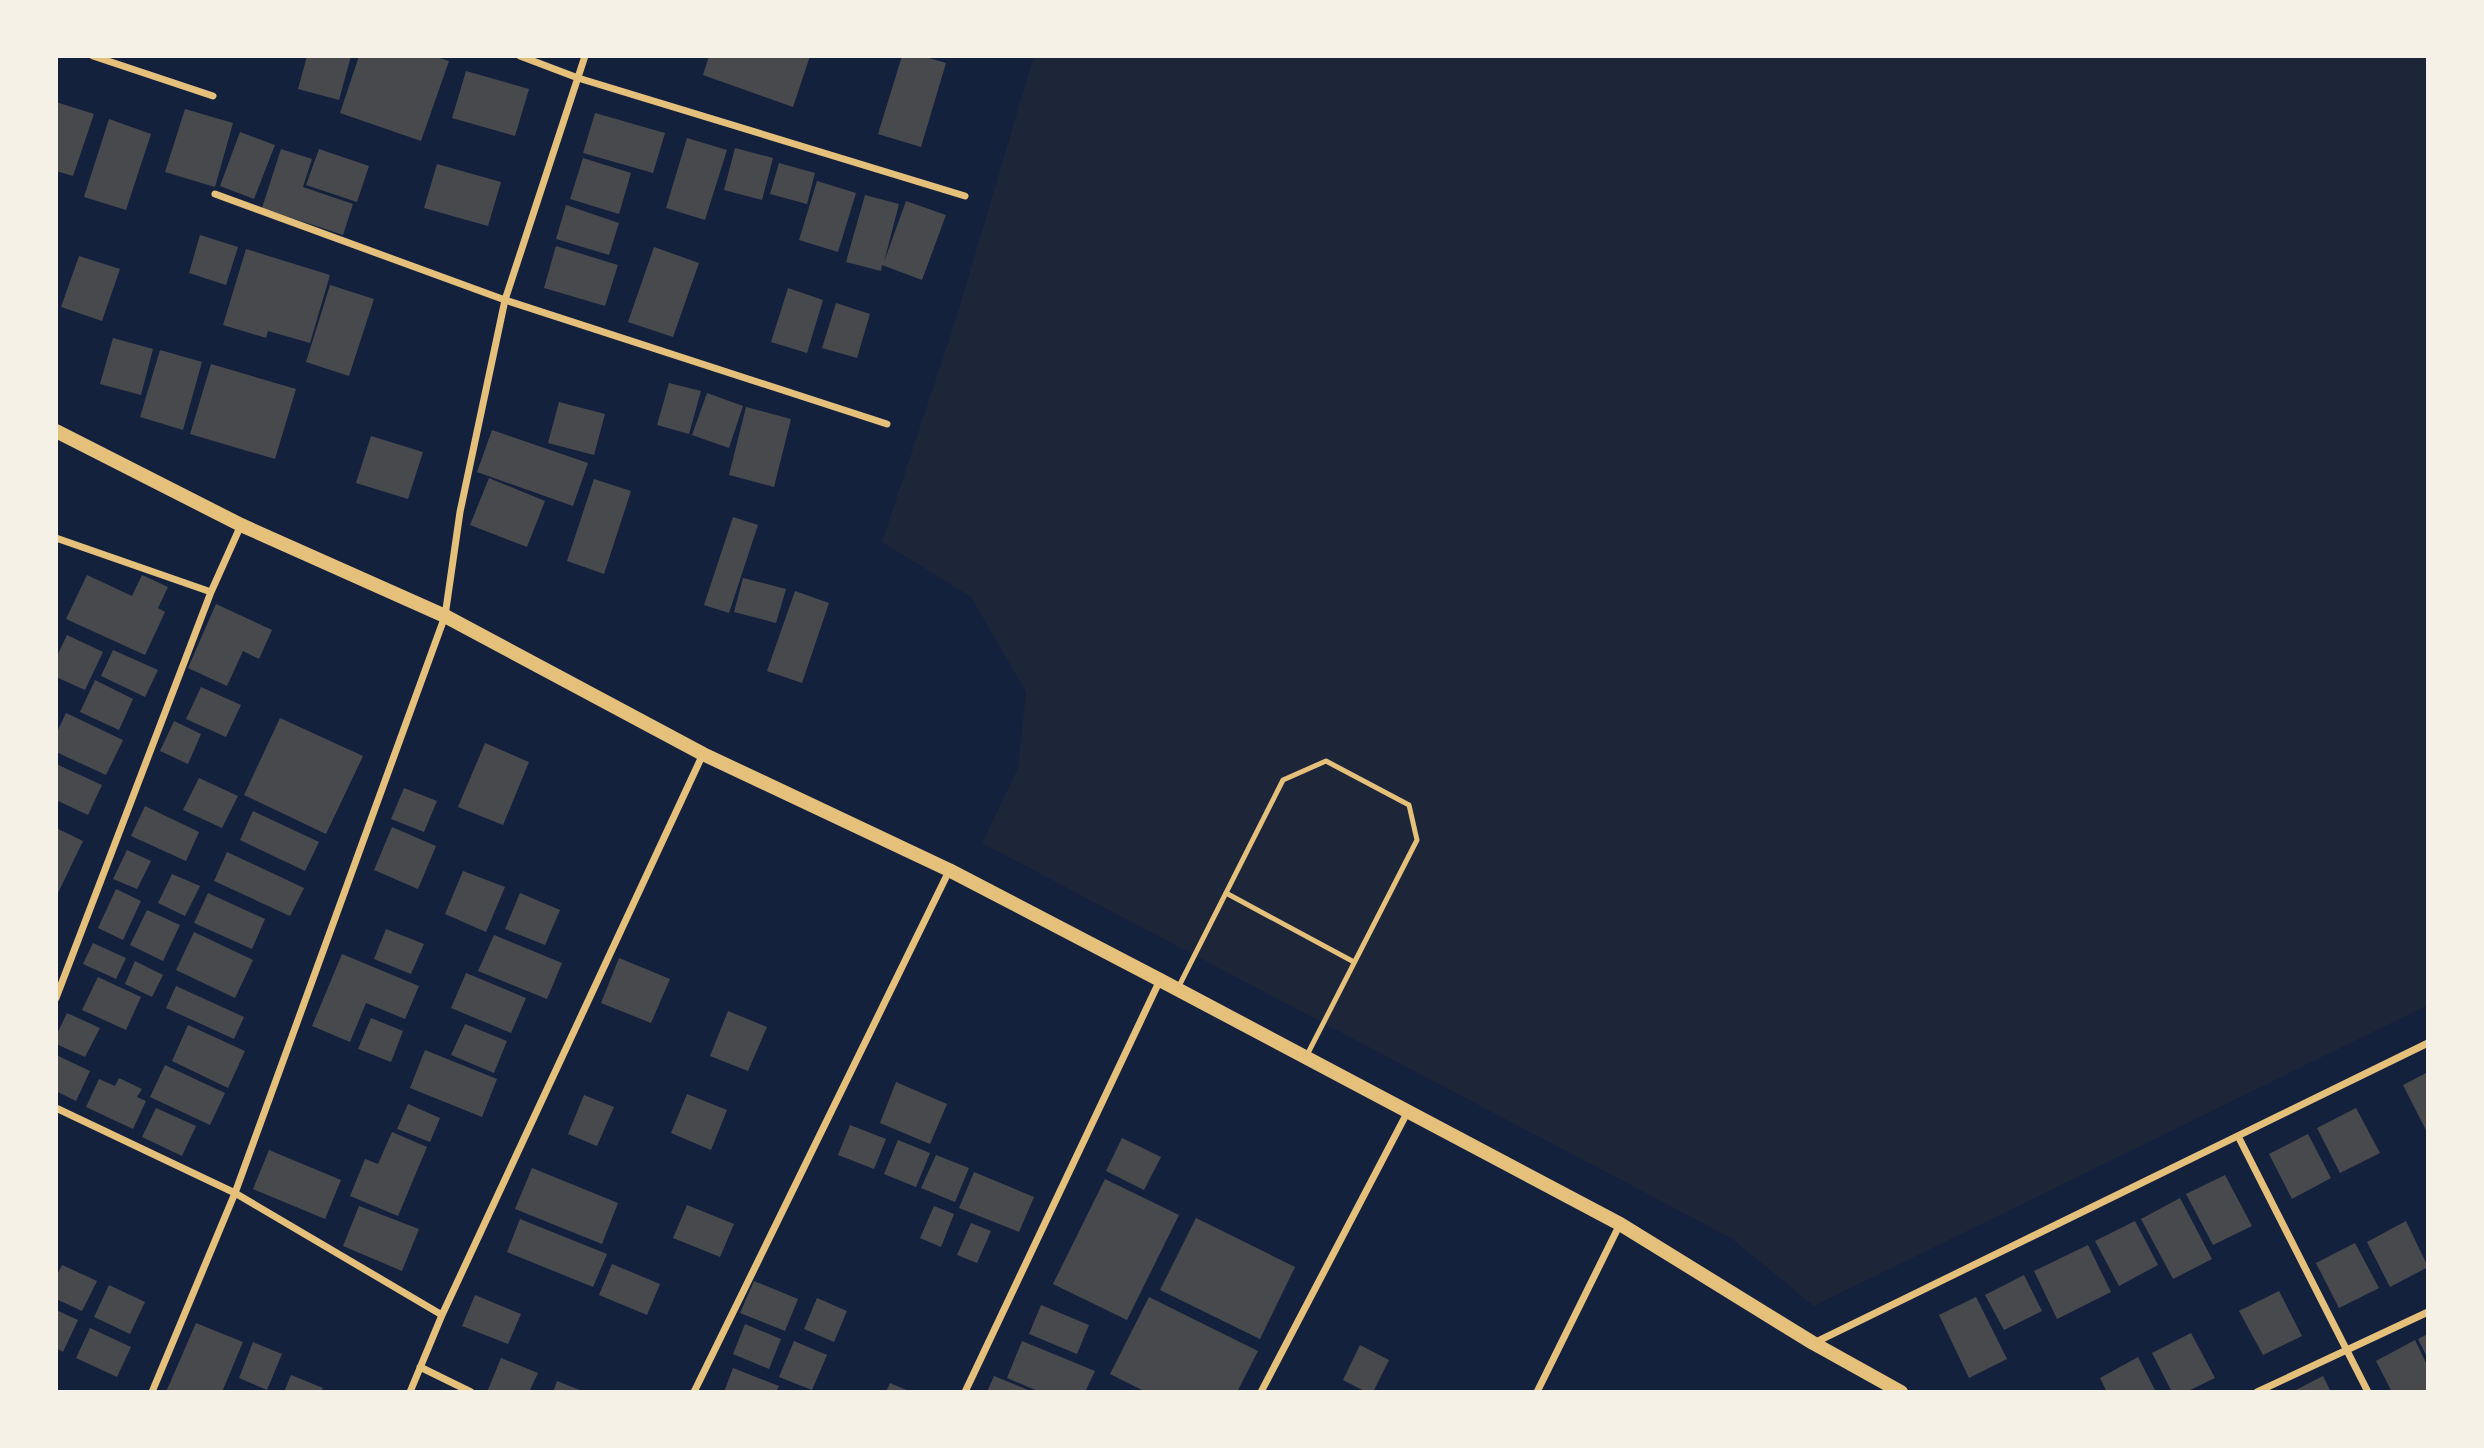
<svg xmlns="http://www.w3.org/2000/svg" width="2484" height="1448" viewBox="0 0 2484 1448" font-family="'Roboto Condensed',sans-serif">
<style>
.green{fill:#1d2539}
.building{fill:#48494c}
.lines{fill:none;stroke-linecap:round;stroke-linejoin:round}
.service{stroke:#e5c07b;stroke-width:5}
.minor{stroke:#e5c07b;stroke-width:7}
.secondary{stroke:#e5c07b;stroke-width:14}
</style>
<rect width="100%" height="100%" fill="#14213d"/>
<path class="green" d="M1034,56H2428V1005L1814,1306L1731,1238L982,843L1018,768L1026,692L971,597L882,542L955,322Z"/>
<path class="building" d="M307,56H351L339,100L298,89Z
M359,56H433L449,61L421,141L340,113Z
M709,56H810L793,107L703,75Z
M902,56H922L946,63L921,147L878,134Z
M466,71L529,89L515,136L452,118Z
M56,102L94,114L73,176L56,171Z
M185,109L233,123L215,187L165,172Z
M595,113L665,133L653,173L583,153Z
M109,119L151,134L126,210L84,197Z
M240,132L275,145L254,199L220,186Z
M687,138L727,150L705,220L666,208Z
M735,148L773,158L762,200L724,190Z
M281,149L312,159L303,187L353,204L343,235L262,208Z
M319,149L369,166L357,202L306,185Z
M583,158L631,173L619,214L570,199Z
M779,163L815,173L807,204L770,194Z
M437,164L501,182L488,226L424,208Z
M817,181L856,193L838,252L799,240Z
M865,195L899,204L884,262L906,201L946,215L922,280L882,265L881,271L846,262Z
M566,205L619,223L609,255L556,239Z
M200,235L238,247L226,285L189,273Z
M556,246L618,265L605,306L544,288Z
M654,247L699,263L673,337L628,322Z
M246,249L330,275L310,343L268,331L266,338L223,325Z
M79,256L120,269L102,321L61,307Z
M330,285L374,299L349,376L306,362Z
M788,288L823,300L807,353L771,342Z
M836,303L870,314L857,358L822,348Z
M113,338L153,349L141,395L100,384Z
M160,350L202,362L183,430L140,417Z
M211,364L296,389L275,459L190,434Z
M669,383L701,391L689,434L657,425Z
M707,393L743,406L729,448L692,435Z
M559,402L605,414L594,455L548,443Z
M746,407L791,419L774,487L729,475Z
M492,430L588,463L573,506L477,472Z
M371,436L423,452L408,499L356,483Z
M489,478L545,501L527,547L470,525Z
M594,479L631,491L604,574L567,561Z
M733,517L758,525L729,613L704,605Z
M87,575L132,596L142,575L168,587L158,608L165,612L145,655L66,619Z
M743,578L786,589L776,623L734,612Z
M795,591L829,603L802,683L767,671Z
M216,604L272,630L259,659L243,651L227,686L188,668Z
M67,635L103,652L85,690L56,677V658Z
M113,650L158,670L145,697L101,676Z
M95,680L133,699L119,730L80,712Z
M201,687L241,705L226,737L186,719Z
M66,713L123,740L106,775L56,752V734Z
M280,718L363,756L326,834L244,795Z
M174,721L201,734L188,764L160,751Z
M485,743L529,762L503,825L458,807Z
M56,764L102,785L88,815L56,800Z
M199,778L238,796L222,828L183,810Z
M404,788L437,801L424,832L391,819Z
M145,806L199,832L186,861L131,836Z
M253,811L319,842L305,871L240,840Z
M392,827L436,846L418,889L374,870Z
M56,828L83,841L56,897Z
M127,850L151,861L137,889L113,879Z
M227,852L304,888L290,916L214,881Z
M463,871L505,887L486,932L445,914Z
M172,874L200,886L185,916L158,903Z
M116,889L141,901L123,940L98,928Z
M208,893L265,919L252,949L194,923Z
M520,893L560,910L545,945L505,929Z
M147,910L180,925L163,961L130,945Z
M386,929L424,944L411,974L374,959Z
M194,932L253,960L235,998L176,970Z
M494,935L562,963L547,999L478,971Z
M93,943L126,958L116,979L83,964Z
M342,954L419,986L405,1019L366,1003L350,1042L312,1026Z
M619,958L670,979L651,1023L601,1003Z
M135,961L163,975L152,997L125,984Z
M466,973L526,998L511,1033L451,1008Z
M98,977L141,997L126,1030L82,1010Z
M176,986L244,1017L234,1039L166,1008Z
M728,1011L767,1027L748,1071L710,1056Z
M67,1013L100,1028L85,1057L56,1044V1036Z
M371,1018L403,1031L391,1062L358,1049Z
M465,1024L507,1041L494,1073L451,1055Z
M188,1025L245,1051L228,1088L172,1061Z
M425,1050L497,1079L482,1117L410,1088Z
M56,1055L90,1071L76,1101L56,1091Z
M165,1065L225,1093L210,1125L150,1097Z
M2428,1072V1134L2403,1085Z
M119,1078L142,1089L137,1097L146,1101L133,1129L86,1107L99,1079L115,1086Z
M896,1082L947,1104L930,1144L880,1123Z
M687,1094L727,1110L711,1150L671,1133Z
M584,1095L614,1107L597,1146L568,1134Z
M408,1104L440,1118L430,1142L397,1129Z
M156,1108L196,1126L182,1156L142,1137Z
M2356,1108L2380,1153L2340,1173L2317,1128Z
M850,1125L886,1139L874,1169L838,1155Z
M392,1132L427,1147L398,1216L350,1196L365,1159L378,1164Z
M2308,1134L2331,1178L2292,1199L2269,1154Z
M1122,1138L1161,1157L1144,1190L1106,1171Z
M898,1140L930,1153L916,1187L884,1174Z
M269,1150L341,1180L325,1219L253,1189Z
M936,1155L969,1168L955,1202L921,1188Z
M532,1168L618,1203L602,1244L515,1209Z
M974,1172L1034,1197L1019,1232L959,1208Z
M2225,1175L2252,1226L2213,1245L2186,1194Z
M1105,1179L1179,1215L1127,1320L1053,1284Z
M2180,1198L2212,1259L2173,1279L2141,1219Z
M687,1205L734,1224L720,1257L673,1238Z
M359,1206L419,1229L402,1271L343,1246Z
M934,1206L954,1214L941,1247L920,1238Z
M1196,1218L1295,1267L1260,1339L1160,1290Z
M520,1219L607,1254L593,1287L507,1252Z
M2135,1221L2158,1265L2119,1286L2095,1241Z
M2406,1221L2428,1267L2390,1287L2367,1242Z
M971,1223L991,1231L977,1263L957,1255Z
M2355,1243L2379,1288L2339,1308L2316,1263Z
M2088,1245L2111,1292L2057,1319L2034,1271Z
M612,1264L660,1284L647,1315L599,1295Z
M62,1265L97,1281L82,1311L56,1299V1277Z
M2024,1275L2042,1311L2004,1330L1985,1295Z
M754,1281L798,1299L785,1331L740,1313Z
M109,1285L145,1302L130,1334L94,1317Z
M2279,1291L2302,1336L2263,1355L2239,1311Z
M475,1295L521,1314L508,1344L462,1326Z
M1149,1297L1258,1351L1237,1392H1146L1110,1374Z
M1976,1297L2007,1359L1969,1378L1939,1315Z
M817,1298L847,1311L834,1342L804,1329Z
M1041,1305L1089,1325L1077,1354L1029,1334Z
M56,1310L78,1320L63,1352L56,1348Z
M196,1323L243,1342L222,1392H166Z
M745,1324L781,1339L769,1369L733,1354Z
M90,1328L131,1347L117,1377L76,1358Z
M2191,1333L2215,1378L2186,1392H2172L2152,1353Z
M2428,1334V1359L2418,1339Z
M2415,1340L2428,1367V1390L2392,1392L2376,1361Z
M794,1341L827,1355L812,1390L779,1377Z
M1022,1341L1095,1371L1085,1392H1040L1007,1378Z
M253,1342L282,1354L267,1390L239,1378Z
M1360,1345L1389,1360L1373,1392H1366L1343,1380Z
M2138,1357L2156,1392H2107L2100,1378Z
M501,1358L538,1373L529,1392H487Z
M733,1368L779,1386L776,1392H724Z
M291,1375L323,1388L321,1392H284Z
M994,1376L1033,1392H987Z
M2323,1376L2331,1392H2292Z
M557,1381L585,1392H553Z
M890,1383L911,1392H886Z"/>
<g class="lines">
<path class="service" d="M1226,893L1354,962
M1178,988L1283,780L1326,761L1409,805L1417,840L1307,1055"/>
<path class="minor" d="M93,56L213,96
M520,56L578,78L965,196
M215,194L505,300L887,424
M56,538L211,592
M56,998L211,592L241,525
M56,1108L235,1193L442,1315
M2238,1136L2368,1392
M1814,1343L2428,1043
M420,1367L471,1392
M152,1392L235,1193L445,616L460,512L505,300L585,56
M410,1392L442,1315L703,754
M694,1392L949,871
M965,1392L1160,980
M1261,1392L1407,1113
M1537,1392L1620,1224
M2257,1392L2428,1312"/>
<path class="secondary" d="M56,431L241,525L445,616L703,754L949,870L1160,980L1620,1224L1813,1343L1901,1392"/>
</g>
<rect width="2484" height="1448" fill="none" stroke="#f6f1e7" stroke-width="116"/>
</svg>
